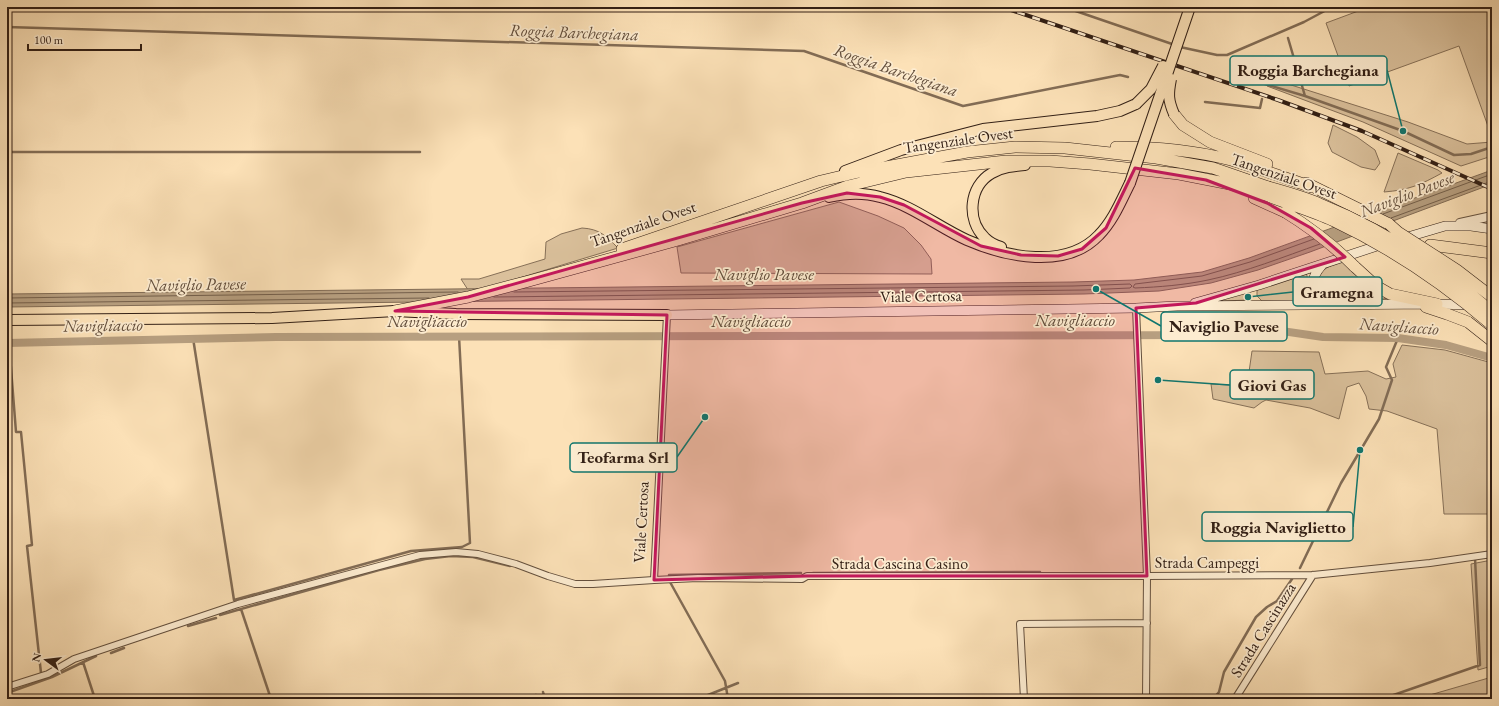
<svg xmlns="http://www.w3.org/2000/svg" width="1499" height="706" viewBox="0 0 1499 706" font-family="'EB Garamond',serif">
<style>
.green{fill:#dac09b;stroke:#867058}
.water{fill:#b79f80;stroke:#826c55}
.lines{fill:none;stroke-linecap:round;stroke-linejoin:round}
.shore{stroke:#745f4a;stroke-width:1}
.stream{stroke:#826c55;stroke-width:2.5}
.canal{stroke:#b79f80;stroke-width:8}
.minor-casing{stroke:#64503e;stroke-width:8}
.tertiary-casing{stroke:#64503e;stroke-width:10}
.secondary-casing{stroke:#321f15;stroke-width:10}
.primary-casing{stroke:#321f15;stroke-width:12}
.trunk-casing{stroke:#321f15;stroke-width:12}
.motorway-casing{stroke:#321f15;stroke-width:12}
.minor{stroke:#fdecd0;stroke-width:6}
.tertiary{stroke:#fdecd0;stroke-width:8}
.secondary{stroke:#fdecd0;stroke-width:9}
.primary{stroke:#fce1b7;stroke-width:10}
.trunk{stroke:#fce1b7;stroke-width:10}
.motorway{stroke:#fce1b7;stroke-width:11}
.rail-casing{stroke:#321f15;stroke-width:4}
.rail{stroke:#fdecd0;stroke-width:2.5;stroke-dasharray:8;stroke-linecap:butt}
.trunk-bridge-casing{stroke:#321f15;stroke-width:12;stroke-linecap:butt}
.motorway-bridge-casing{stroke:#321f15;stroke-width:12;stroke-linecap:butt}
.trunk-bridge{stroke:#fce1b7;stroke-width:10}
.motorway-bridge{stroke:#fce1b7;stroke-width:11}
.marked{fill:#c2185b;fill-opacity:0.2;stroke:#c2185b;stroke-width:3;stroke-linejoin:round}
.labels{text-anchor:middle;dominant-baseline:central;stroke-width:3.5;stroke-linejoin:round;paint-order:stroke}
.street-label{font-size:16px;fill:#321f15;stroke:#fdecd0}
.water-label{font-size:17px;font-style:italic;fill:#614c3a;stroke:#fdecd0}
.leader{fill:none;stroke:#0f766e;stroke-width:1.5}
.callout-dot{fill:#0f766e;stroke:#fdecd0;stroke-width:1.5}
.callout{fill:#fdecd0;stroke:#0f766e;stroke-width:1.5}
.callout-label{font-size:17px;text-anchor:middle;font-weight:bold;fill:#321f15}
</style>
<rect width="100%" height="100%" fill="#fce1b7"/>
<filter id="stains"><feTurbulence type="fractalNoise" baseFrequency=".005" numOctaves="4"/><feColorMatrix values="0 0 0 0 .2 0 0 0 0 .09 0 0 0 0 .02 0 0 0 .5 -.17"/></filter>
<radialGradient id="worn" r=".72"><stop offset=".6" stop-color="#630" stop-opacity="0"/><stop offset="1" stop-color="#630" stop-opacity=".3"/></radialGradient>
<path class="green" d="M1369,7H1492V127L1489,129L1459,46L1349,86L1326,23Z
M1269,78L1408,122L1467,144L1492,142V156L1461,166L1363,122L1267,86Z
M1333,125L1357,137L1375,150L1380,163L1375,170L1361,167L1332,152L1328,143Z
M1398,153L1438,170L1442,173C1420,185 1409,190 1384,192Z
M839,202L878,216L904,228L921,245L931,259L932,274L681,273L677,247Z
M582,228C600,229 606,236 618,248L470,293L461,279H479L545,259L546,242L561,234Z
M1344,261L1392,298C1375,299 1313,310 1318,280C1321,267 1333,265 1344,261Z
M1306,273C1308,277 1307,279 1307,284C1307,290 1309,296 1312,301H1262L1257,296V289Z
M1249,290V300L1221,301V299Z
M1402,345L1445,350L1492,363V514H1444L1437,429L1387,411L1369,409L1366,396L1359,383L1347,387L1339,419L1310,408L1266,400L1262,402L1254,408L1213,399L1211,384L1247,386L1252,351L1319,352L1325,374L1368,371L1386,379L1396,377L1393,364Z
M1492,560V666L1478,670L1471,564Z
M1492,677V699H1416Z"/>
<path class="water" d="M1492,170V184L1310,252L1258,270L1211,283L1159,291L1084,294L7,307V294L1073,282L1134,280L1202,272L1249,258Z"/>
<g class="lines">
<path class="shore" d="M1383,214L1492,174
M1391,218L1492,181
M1314,239L1250,262L1202,276L1135,284L1133,287L1135,288C1160,287 1184,285 1208,280C1246,272 1283,257 1320,244
M494,297L1084,290L1130,288L1132,286L1130,284L1073,286L514,292
M7,298L458,292
M7,303L429,298"/>
<path class="stream" d="M1064,7L1175,45
M7,27L804,51L963,106L1120,75L1128,77
M1288,38L1305,96
M1180,47L1217,55H1227L1304,22L1332,7
M1265,84L1305,96L1403,131L1454,155L1471,154L1492,147
M1205,102L1260,108L1262,99
M7,152H420
M193,338L234,600L411,551L462,547L470,543L459,336
M9,343L16,432H21L32,545L27,546L41,673
M1300,568L1341,483L1379,419L1392,380L1386,367L1398,338
M813,573L1040,572
M669,575L801,573
M670,582L725,681L728,699
M241,609L271,699
M220,615L379,570L425,559L451,556L473,557L510,566
M188,626L216,618
M111,653L124,648
M83,662L95,699
M543,692L545,699
M7,693L52,677L96,656
M519,699L536,695
M698,699L738,683
M1213,699L1219,692L1224,672L1256,617L1267,607L1277,601L1292,579
M1382,699L1480,665L1475,558"/>
<path class="canal" d="M7,343L276,337L1198,335L1261,328L1323,337L1398,338L1446,345L1492,358"/>
<g class="minor-casing">
<path id="minor" d="M1136,308L1147,576L1146,699
M654,580L667,315
M7,687L48,674L74,659L238,604L420,555L456,552L478,554L516,564L548,576L575,584H593L654,580L698,578L802,579L807,576H1147L1313,575L1430,563L1492,554
M1024,699L1020,624L1147,623
M1235,699L1313,575"/>
</g>
<g class="tertiary-casing">
<path id="tertiary" d="M1460,223L1492,216"/>
</g>
<g class="secondary-casing">
<path id="secondary" d="M1401,239L1445,226H1471L1492,229
M1322,265C1309,280 1307,296 1329,304
M1195,303L1259,285L1383,244
M667,315L1136,308L1177,306L1437,304L1469,305"/>
</g>
<g class="primary-casing">
<path id="primary" d="M7,320L272,318L395,311L456,314L667,315"/>
</g>
<g class="trunk-casing">
<path id="trunk" d="M845,171L901,150L983,129L1097,116L1120,111L1136,104
M829,197C846,193 863,192 880,197C912,205 938,227 967,240C1006,257 1066,270 1099,235C1113,221 1121,201 1130,183
M1001,247C995,245 989,242 985,238C966,220 969,186 992,173C1002,167 1014,166 1025,165"/>
</g>
<g class="motorway-casing">
<path id="motorway" d="M1174,114L1183,125L1210,142L1267,164
M1116,147C1154,147 1193,150 1231,160C1258,168 1285,178 1312,187
M1306,183L1389,224
M1254,198L1285,212
M1430,245L1492,253
M622,249L821,181L859,172L967,152L1015,147L1065,148L1156,158L1213,168L1268,187
M1354,266L1376,286L1390,294L1437,304
M1426,307L1447,314L1468,322L1492,341
M395,311L468,297L529,281L678,240L802,203L848,186L906,172L1006,161H1050L1090,164L1179,174L1230,184L1265,195"/>
</g>
<use href="#minor" class="minor"/>
<use href="#tertiary" class="tertiary"/>
<use href="#secondary" class="secondary"/>
<use href="#primary" class="primary"/>
<use href="#trunk" class="trunk"/>
<use href="#motorway" class="motorway"/>
<g class="rail-casing">
<path id="rail" d="M1002,7L1278,100L1362,131L1492,189"/>
</g>
<use href="#rail" class="rail"/>
<g class="trunk-bridge-casing">
<path id="trunk-bridge" d="M1171,79C1168,94 1168,100 1174,114
M1136,104L1151,89L1163,66
M1130,183L1190,7"/>
</g>
<g class="motorway-bridge-casing">
<path id="motorway-bridge" d="M1268,187C1286,192 1304,197 1320,204C1382,229 1441,268 1492,312
M1265,195C1288,204 1312,211 1334,221C1391,248 1444,284 1492,325
M1285,212C1311,228 1332,244 1354,266
M1389,224L1398,232L1457,270L1492,297"/>
</g>
<use href="#trunk-bridge" class="trunk-bridge"/>
<use href="#motorway-bridge" class="motorway-bridge"/>
</g>
<path class="marked" d="M1135,168L1206,180L1267,203L1311,228L1345,257L1196,303L1136,308L1147,576H807L654,580L667,315L395,311L468,297L802,203L847,193L880,197L904,205L981,246L1021,255L1058,256L1082,249L1106,228Z"/>
<g class="labels">
<g class="street-label">
<text transform="translate(958 140) rotate(-8)">Tangenziale Ovest</text>
<text transform="translate(1284 176) rotate(19)">Tangenziale Ovest</text>
<text transform="translate(643 224) rotate(-19)">Tangenziale Ovest</text>
<text transform="translate(921 296) rotate(-1)">Viale Certosa</text>
<text transform="translate(641 522) rotate(-87)">Viale Certosa</text>
<text x="1207" y="562">Strada Campeggi</text>
<text x="900" y="563">Strada Cascina Casino</text>
<text transform="translate(1263 630) rotate(-58)">Strada Cascinazza</text>
</g>
<g class="water-label">
<text transform="translate(574 32) rotate(2)">Roggia Barchegiana</text>
<text transform="translate(896 70) rotate(19)">Roggia Barchegiana</text>
<text transform="translate(1407 194) rotate(-21)">Naviglio Pavese</text>
<text x="764" y="274">Naviglio Pavese</text>
<text transform="translate(196 284) rotate(-1)">Naviglio Pavese</text>
<text x="1075" y="320">Navigliaccio</text>
<text x="427" y="321">Navigliaccio</text>
<text x="751" y="321">Navigliaccio</text>
<text transform="translate(103 325) rotate(-1)">Navigliaccio</text>
<text transform="translate(1399 326) rotate(4)">Navigliaccio</text>
</g>
</g>
<path class="leader" d="M1403 131L1387 70M1248 297L1293 292M1096 289L1161 326M1158 380L1230 385M705 417L677 457M1360 450L1353 527"/>
<g class="callout-dot">
<circle cx="1403" cy="131" r="4"/>
<circle cx="1248" cy="297" r="4"/>
<circle cx="1096" cy="289" r="4"/>
<circle cx="1158" cy="380" r="4"/>
<circle cx="705" cy="417" r="4"/>
<circle cx="1360" cy="450" r="4"/>
</g>
<g class="callout">
<rect x="1230" y="56" width="157" height="29" rx="4"/>
<rect x="1293" y="277" width="89" height="29" rx="4"/>
<rect x="1161" y="312" width="126" height="29" rx="4"/>
<rect x="1230" y="370" width="84" height="29" rx="4"/>
<rect x="570" y="443" width="107" height="29" rx="4"/>
<rect x="1202" y="512" width="151" height="29" rx="4"/>
</g>
<g class="callout-label">
<text x="1308" y="76">Roggia Barchegiana</text>
<text x="1337" y="298">Gramegna</text>
<text x="1224" y="332">Naviglio Pavese</text>
<text x="1272" y="391">Giovi Gas</text>
<text x="623" y="463">Teofarma Srl</text>
<text x="1278" y="533">Roggia Naviglietto</text>
</g>
<rect width="1499" height="706" fill="none" stroke="#fce1b7" stroke-width="24"/>
<rect x="8" y="8" width="1483" height="690" fill="none" stroke="#321f15" stroke-width="2"/>
<rect x="12" y="12" width="1475" height="682" fill="none" stroke="#321f15"/>
<g transform="translate(46 660) rotate(285)" stroke="#fdecd0" stroke-width="3" paint-order="stroke">
<path d="M0-3L7 15L0 10L-7 15Z" fill="#321f15"/>
<text y="-6" font-size="11" font-weight="bold" text-anchor="middle" fill="#321f15">N</text>
</g>
<path d="M28 44v6h113v-6" fill="none" stroke="#321f15" stroke-width="2"/>
<text x="34" y="44" font-size="12" fill="#321f15" stroke="#fdecd0" stroke-width="3" paint-order="stroke">100 m</text>
<rect width="100%" height="100%" filter="url(#stains)"/>
<rect width="100%" height="100%" fill="url(#worn)"/>
</svg>
